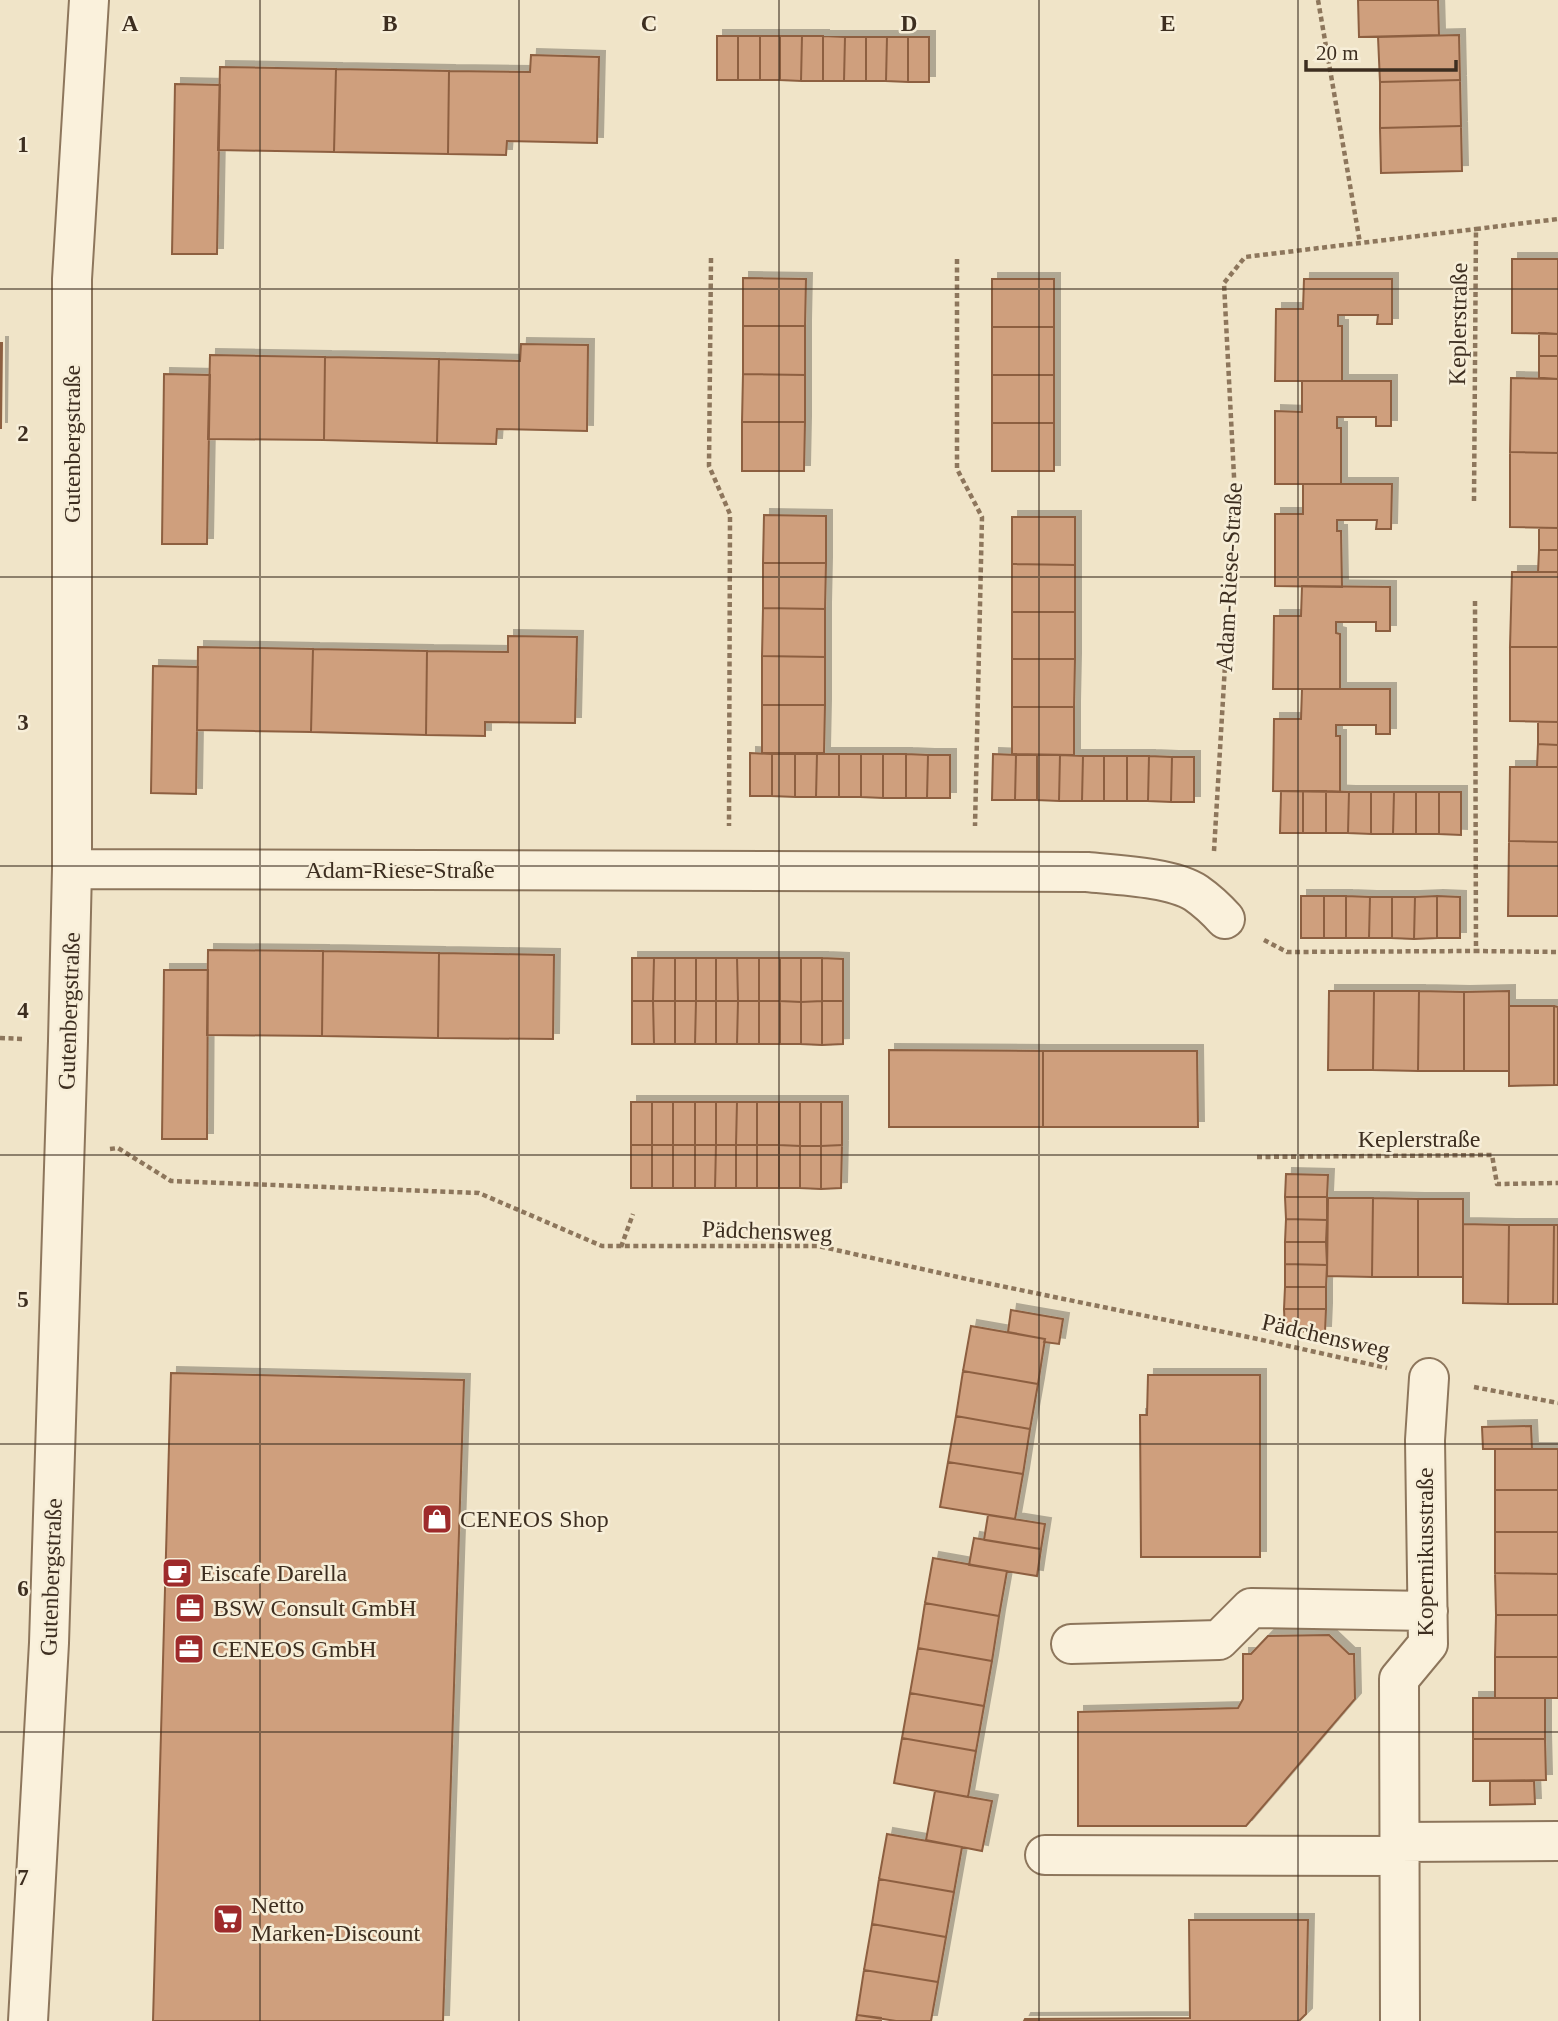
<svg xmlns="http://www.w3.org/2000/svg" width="1558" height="2021" viewBox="0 0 1558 2021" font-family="Georgia,serif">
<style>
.building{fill:#cf9f7d;stroke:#8d5f41;stroke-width:2;filter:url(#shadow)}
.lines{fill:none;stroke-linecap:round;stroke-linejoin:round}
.minor-casing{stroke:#8d765c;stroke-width:42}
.path{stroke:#8d765c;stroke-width:4.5;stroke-dasharray:5 3.5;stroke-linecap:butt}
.minor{stroke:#faf1dc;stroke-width:38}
.grid{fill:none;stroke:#3d2e20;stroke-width:2;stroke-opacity:0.55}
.labels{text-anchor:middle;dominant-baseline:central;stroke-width:5;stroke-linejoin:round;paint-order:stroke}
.street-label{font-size:24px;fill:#3d2e20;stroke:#f7eed8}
.poi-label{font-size:24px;fill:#3d2e20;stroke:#f7eed8;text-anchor:start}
.grid-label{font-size:23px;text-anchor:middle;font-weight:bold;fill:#3d2e20;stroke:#f7eed8;stroke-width:5;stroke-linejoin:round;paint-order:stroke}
</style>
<defs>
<filter id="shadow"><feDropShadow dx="6" dy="-6" stdDeviation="0" flood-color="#0004"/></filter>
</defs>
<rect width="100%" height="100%" fill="#f0e4c8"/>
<path class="building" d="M1358,0H1438L1439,35L1359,37Z
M1459,35L1460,80L1380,82L1378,37Z
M717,36H738V80H717Z
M738,36H760V80H738Z
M760,36H780V80H760Z
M780,36H802L801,81L780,80Z
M802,36H823V81H801Z
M823,36L845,37L844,81H823Z
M845,37H866V81H844Z
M866,37H887L886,81H866Z
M887,37H908V82L886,81Z
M908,37H929V82H908Z
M531,55L599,57L597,143L507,141L506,155L448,154L449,71L530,72Z
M220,67L336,69L334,152L218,150Z
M336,69L449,71L448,154L334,152Z
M1460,80L1461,126L1380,128V82Z
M175,84L220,85L217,254H172Z
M1461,126L1462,171L1381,173L1380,128Z
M1512,259H1558V334L1512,333Z
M743,278L806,279L805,326H743Z
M992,279H1054V327H992Z
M1304,279H1392V324H1377L1378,315H1338V326H1342V381H1275L1276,309H1303Z
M743,326H805V375L743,374Z
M992,327H1054V375H992Z
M1539,333L1558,334V356H1539Z
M0,343H2L1,428H0Z
M521,344L588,345L587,431L497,429L496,444L437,443L439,359L520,361Z
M210,355L325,357L324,440L208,439Z
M1539,356H1558V379L1539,378Z
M325,357L439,359L437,443L324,440Z
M164,374L210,375L207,544H162Z
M743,374L805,375V422H742Z
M992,375H1054V423H992Z
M1511,378L1558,379V453L1510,452Z
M1302,381H1391V426H1376V417H1337V428H1341V484H1275V411L1302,412Z
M742,422H805L804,471H742Z
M992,423H1054V471H992Z
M1510,452L1558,453V528L1510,527Z
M1303,484H1392L1391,529H1376L1377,520H1337V531H1341L1342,587L1275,586V514H1303Z
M764,515L826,516V563H763Z
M1012,517H1075V565L1012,564Z
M1539,528H1558V550H1539Z
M1539,550H1558V572H1538Z
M763,563H826L825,609L763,608Z
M1012,564L1075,565V612H1012Z
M1512,572H1558V647H1510Z
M1302,586L1390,587V631H1376V622H1336V633L1340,634V689H1273L1274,616H1301Z
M763,608L825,609V657L762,656Z
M1012,612H1075V659H1012Z
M508,636L577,637L575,723L485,722V736L426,735L427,651L508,652Z
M198,647L313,649L311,732L197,730Z
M1510,647H1558V722L1510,721Z
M313,649L427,651L426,735L311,732Z
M762,656L825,657V705H762Z
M1012,659H1075L1074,707H1012Z
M153,666L198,667L196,794L151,793Z
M1302,689H1390V734H1376V725H1336V736H1340V792L1273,791L1274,719H1301Z
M762,705H825L824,753H762Z
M1012,707H1074V755L1012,754Z
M1538,722H1558V745L1538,744Z
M1538,744L1558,745V767H1537Z
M750,753L772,754V796H750Z
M772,754H795V797L772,796Z
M795,754H817L816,797H795Z
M817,754H839V797H816Z
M839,754H861V797H839Z
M861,754H883V798L861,797Z
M883,754H906V798H883Z
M906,754L928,755L927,798H906Z
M993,754L1016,755L1015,800H992Z
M928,755H950V798H927Z
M1016,755H1037V800H1015Z
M1037,755H1060L1059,801L1037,800Z
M1060,755L1083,756L1082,801H1059Z
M1083,756H1104V801H1082Z
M1104,756H1127V801H1104Z
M1127,756H1149L1148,801H1127Z
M1149,756L1172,757L1171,802L1148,801Z
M1172,757H1194V802H1171Z
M1510,767H1558V842L1509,841Z
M1281,791H1303V833H1280Z
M1303,791H1326V833H1303Z
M1326,791L1349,792L1348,833H1326Z
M1349,792H1371V834L1348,833Z
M1371,792H1394L1393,834H1371Z
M1394,792H1416V834H1393Z
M1416,792H1439V834H1416Z
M1439,792H1461V835L1439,834Z
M1509,841L1558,842V916H1508Z
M1301,896H1324V938H1301Z
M1324,896H1346V938H1324Z
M1346,896L1370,897L1369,938H1346Z
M1437,896V938L1414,939L1415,897Z
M1437,896L1460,897V938H1437Z
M1370,897H1392V938H1369Z
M1392,897H1415L1414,939L1392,938Z
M208,950L323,951L322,1036L207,1035Z
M323,951L439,953L438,1038L322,1036Z
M439,953L554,955L553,1039L438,1038Z
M632,958H654L653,1001H632Z
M654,958H675V1001H653Z
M675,958H696V1001H675Z
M696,958H716V1001H696Z
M716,958H737L738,1001H716Z
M737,958H759V1001H738Z
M759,958H780V1001H759Z
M780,958H801V1002L780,1001Z
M801,958H822V1001L801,1002Z
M822,958L843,959V1001H822Z
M164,970H208L207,1139H162Z
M1329,991H1374L1373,1070H1328Z
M1374,991H1419L1418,1071L1373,1070Z
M1419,991L1464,992V1071H1418Z
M1509,991V1071H1464V992Z
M632,1001H653L654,1044H632Z
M653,1001H675V1044H654Z
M675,1001H696L695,1044H675Z
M696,1001H716V1044H695Z
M716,1001H738L737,1044H716Z
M738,1001H759V1044H737Z
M759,1001H780V1044H759Z
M780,1001L801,1002V1044H780Z
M822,1001V1045L801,1044V1002Z
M822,1001H843V1044L822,1045Z
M1509,1006H1554V1085L1509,1086Z
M1554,1006L1558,1007V1085H1554Z
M889,1050L1043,1051V1127H889Z
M1043,1051H1197L1198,1127H1043Z
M631,1102H652V1145H631Z
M652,1102H673V1145H652Z
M673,1102H695V1145H673Z
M695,1102H716V1145H695Z
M716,1102H737L736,1145H716Z
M737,1102H757V1145H736Z
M757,1102H779V1145H757Z
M779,1102H800V1146L779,1145Z
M800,1102H821V1146H800Z
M821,1102H842V1145L821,1146Z
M631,1145H652V1188H631Z
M652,1145H673V1188H652Z
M673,1145H695V1188H673Z
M695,1145H716L715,1188H695Z
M716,1145H736V1188H715Z
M736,1145H757V1188H736Z
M757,1145H779V1188H757Z
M779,1145L800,1146V1188H779Z
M842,1145L841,1188L821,1189V1146Z
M800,1146H821V1189L800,1188Z
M1286,1174L1328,1175L1327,1197H1285Z
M1285,1197H1327V1220L1286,1219Z
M1328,1198H1373L1372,1277L1327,1276Z
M1373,1198L1418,1199V1277H1372Z
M1418,1199H1463V1277H1418Z
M1286,1219L1327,1220L1326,1242H1285Z
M1463,1224L1509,1225L1508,1304L1463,1303Z
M1509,1225H1554L1553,1304H1508Z
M1554,1225H1558V1304H1553Z
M1285,1242H1326L1327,1265L1285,1264Z
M1285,1264L1327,1265L1326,1287H1285Z
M1285,1287H1326V1309H1284Z
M1284,1309H1326L1325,1332L1285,1331Z
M1011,1310L1063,1319L1059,1344L1044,1342L1045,1339L1008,1332Z
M971,1326L1045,1339L1038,1384L963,1371Z
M963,1371L1038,1384L1030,1429L956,1416Z
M171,1373L464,1380L443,2021H153Z
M1148,1375H1260V1557H1141L1140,1415H1147Z
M956,1416L1030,1429L1023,1474L948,1462Z
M1531,1426L1532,1449H1483L1482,1427Z
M1495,1449H1558V1490H1495Z
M948,1462L1023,1474L1015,1519L940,1507Z
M1495,1490H1558V1532H1495Z
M988,1515L1045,1524L1041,1549L984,1540Z
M1495,1532H1558V1574L1495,1573Z
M974,1538L1041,1549L1037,1576L969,1565Z
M933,1558L1007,1571L999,1616L925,1603Z
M1495,1573L1558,1574V1615H1496Z
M925,1603L999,1616L992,1661L918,1648Z
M1496,1615H1558V1657H1495Z
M1329,1635L1349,1654H1354L1355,1699L1246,1826H1078V1712L1238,1708L1243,1699V1654H1251L1268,1636Z
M918,1648L992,1661L984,1706L910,1693Z
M1495,1657H1558V1698H1495Z
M910,1693L984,1706L976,1751L902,1738Z
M1473,1698H1545V1739H1473Z
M902,1738L976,1751L968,1797L894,1783Z
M1473,1739H1545L1546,1780L1473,1781Z
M1490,1781H1534L1535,1804L1490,1805Z
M935,1791L992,1801L982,1851L926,1840Z
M887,1834L962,1847L954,1892L879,1879Z
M879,1879L954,1892L946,1937L872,1924Z
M1189,1920H1308L1306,2014L1299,2021H1024L1025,2019L1190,2018Z
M872,1924L946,1937L938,1982L864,1970Z
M864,1970L938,1982L931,2021H896L857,2015Z
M857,2015L881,2018V2021H856Z"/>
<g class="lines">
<g class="minor-casing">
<path id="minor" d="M72,869L1087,872C1116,875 1172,877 1196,893C1206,900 1216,909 1225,919
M1071,1644L1219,1640L1251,1608L1428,1611
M1399,1842L1558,1841
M1045,1855L1400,1856
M28,2021L49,1643L68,1041L72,869V279L89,0
M1400,2021L1399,1679L1428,1644L1425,1440L1429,1378"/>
</g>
<path class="path" d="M1318,0L1360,243
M711,258L709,466L730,514L729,826
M957,259V469L982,517L975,826
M1474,501L1476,229L1558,219
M1475,601L1476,951L1558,952
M1214,851L1235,496L1224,283L1245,257L1476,229
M1264,940L1287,952L1476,951
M0,1038L24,1039
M110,1149L118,1148L171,1181L479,1193L602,1246H818L967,1279L1253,1338L1387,1368
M1257,1157L1492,1155L1497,1184L1558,1183
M621,1247L633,1214
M1474,1387L1558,1403"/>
<use href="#minor" class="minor"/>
</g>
<path class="grid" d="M260,0V2021M519,0V2021M779,0V2021M1039,0V2021M1298,0V2021M0,289H1558M0,577H1558M0,866H1558M0,1155H1558M0,1444H1558M0,1732H1558"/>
<defs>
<g id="shop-square" transform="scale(1.575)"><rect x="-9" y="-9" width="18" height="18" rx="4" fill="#9e2a2b" stroke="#f7eed8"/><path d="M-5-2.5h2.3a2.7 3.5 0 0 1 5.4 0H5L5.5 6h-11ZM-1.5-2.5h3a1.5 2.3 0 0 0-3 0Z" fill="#fff"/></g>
<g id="cafe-square" transform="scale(1.575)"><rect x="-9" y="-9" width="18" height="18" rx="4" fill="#9e2a2b" stroke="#f7eed8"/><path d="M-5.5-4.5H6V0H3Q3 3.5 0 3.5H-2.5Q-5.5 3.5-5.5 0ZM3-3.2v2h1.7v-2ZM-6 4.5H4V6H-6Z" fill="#fff"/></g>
<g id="office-square" transform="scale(1.575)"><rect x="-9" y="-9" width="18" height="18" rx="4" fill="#9e2a2b" stroke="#f7eed8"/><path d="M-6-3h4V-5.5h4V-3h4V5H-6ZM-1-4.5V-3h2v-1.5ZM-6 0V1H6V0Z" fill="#fff"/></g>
<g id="supermarket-square" transform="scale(1.575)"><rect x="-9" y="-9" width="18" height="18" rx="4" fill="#9e2a2b" stroke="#f7eed8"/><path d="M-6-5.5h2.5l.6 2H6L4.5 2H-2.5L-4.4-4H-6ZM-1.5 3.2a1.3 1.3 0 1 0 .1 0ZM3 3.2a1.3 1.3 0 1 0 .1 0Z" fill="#fff"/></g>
</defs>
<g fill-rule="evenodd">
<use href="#shop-square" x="437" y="1519"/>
<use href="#cafe-square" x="177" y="1573"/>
<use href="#office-square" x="190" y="1608"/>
<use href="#office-square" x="189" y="1649"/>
<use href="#supermarket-square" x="228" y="1919"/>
</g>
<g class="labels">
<g class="street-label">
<text transform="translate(1458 324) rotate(-89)">Keplerstraße</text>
<text transform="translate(72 444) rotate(-90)">Gutenbergstraße</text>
<text transform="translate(1229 577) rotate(-87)">Adam-Riese-Straße</text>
<text x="400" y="870">Adam-Riese-Straße</text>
<text transform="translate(69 1011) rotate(-88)">Gutenbergstraße</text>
<text x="1419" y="1139">Keplerstraße</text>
<text transform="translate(767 1231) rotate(2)">Pädchensweg</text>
<text transform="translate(1326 1336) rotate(13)">Pädchensweg</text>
<text transform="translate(1425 1552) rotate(-90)">Kopernikusstraße</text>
<text transform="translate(51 1577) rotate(-88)">Gutenbergstraße</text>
</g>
<g class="poi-label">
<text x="460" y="1519">CENEOS Shop</text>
<text x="200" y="1573">Eiscafe Darella</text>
<text x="213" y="1608">BSW Consult GmbH</text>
<text x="212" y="1649">CENEOS GmbH</text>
<text x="251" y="1905">Netto<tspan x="251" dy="28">Marken-Discount</tspan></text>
</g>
</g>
<g class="grid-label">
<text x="130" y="31">A</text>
<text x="390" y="31">B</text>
<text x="649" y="31">C</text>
<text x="909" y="31">D</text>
<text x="1168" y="31">E</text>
<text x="23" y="152">1</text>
<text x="23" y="441">2</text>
<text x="23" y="730">3</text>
<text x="23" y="1018">4</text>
<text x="23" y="1307">5</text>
<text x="23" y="1596">6</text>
<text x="23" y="1885">7</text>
</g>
<path d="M1306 60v10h150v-10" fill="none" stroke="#3d2e20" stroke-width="3.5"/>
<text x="1316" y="60" font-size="21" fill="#3d2e20" stroke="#f7eed8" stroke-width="5" paint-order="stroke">20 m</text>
</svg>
